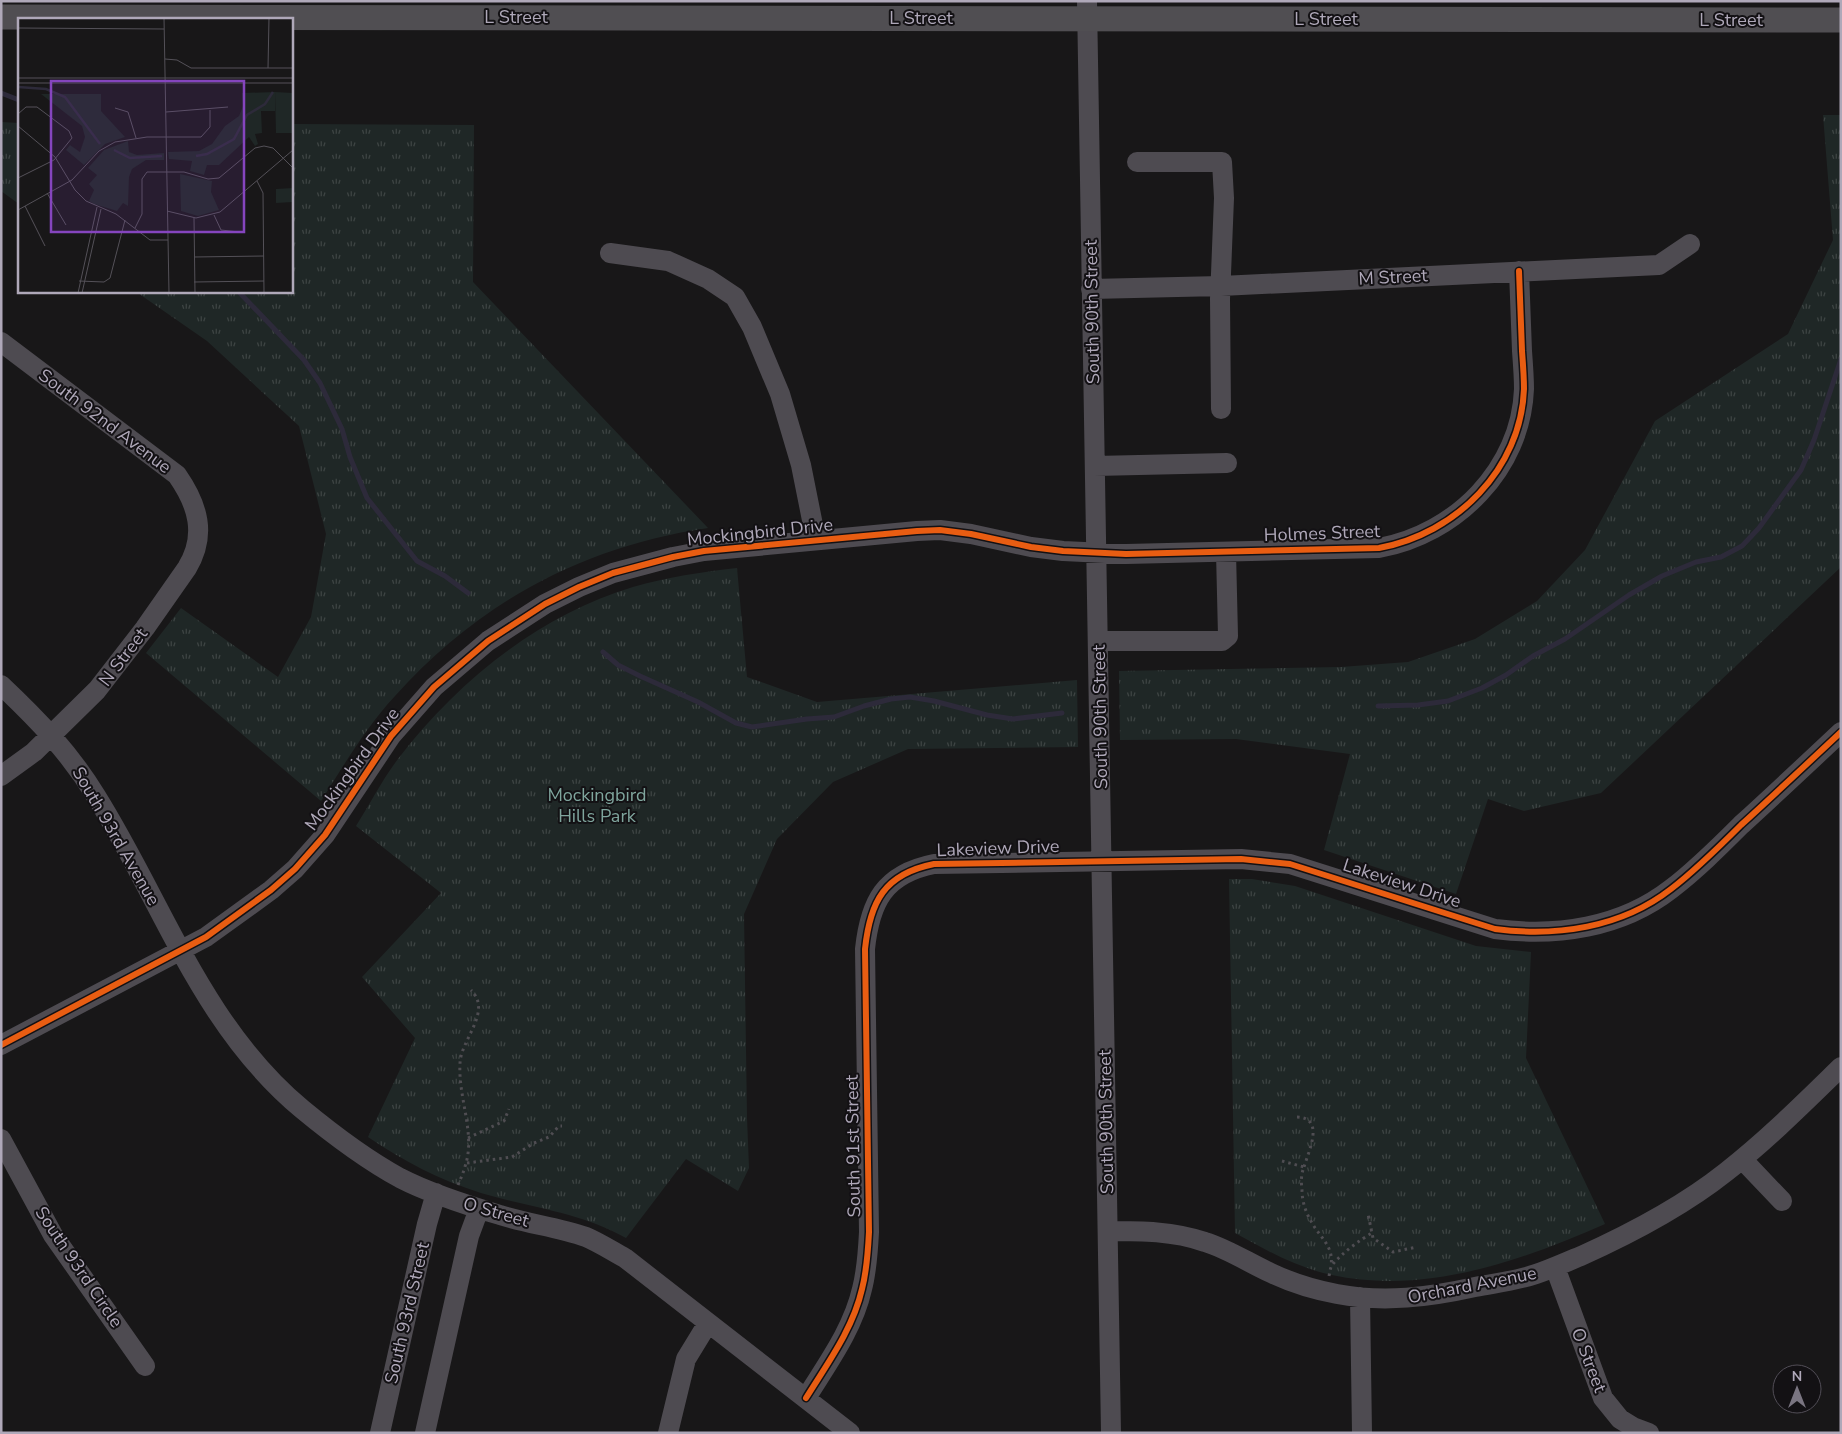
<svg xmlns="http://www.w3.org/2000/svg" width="1842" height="1434" viewBox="0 0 1842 1434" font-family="'Nunito Sans',sans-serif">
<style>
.park{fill:url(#park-tufts)}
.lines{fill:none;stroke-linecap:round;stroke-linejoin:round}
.stream{stroke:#2d2a3a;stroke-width:5}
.path{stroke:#4f4d52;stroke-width:3;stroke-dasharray:2.5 4;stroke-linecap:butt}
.minor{stroke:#4e4b51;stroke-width:20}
.major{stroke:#504e52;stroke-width:25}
.cycleway-casing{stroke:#131114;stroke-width:9}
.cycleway{stroke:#e95d12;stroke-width:6}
.labels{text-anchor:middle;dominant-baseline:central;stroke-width:4;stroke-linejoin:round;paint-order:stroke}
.street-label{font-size:18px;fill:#afa8b9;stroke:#131114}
.park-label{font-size:18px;fill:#7fa59d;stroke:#131114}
.inset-river{fill:none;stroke:#2d2a3a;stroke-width:2.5}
.inset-road{fill:none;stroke:#545158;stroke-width:1}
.view{fill:#8545be;fill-opacity:0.15;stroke:#8545be;stroke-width:2.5}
.inset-edge{fill:none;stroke:#afa8b9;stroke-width:2.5}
</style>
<defs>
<pattern id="park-tufts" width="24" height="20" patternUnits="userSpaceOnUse" patternTransform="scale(1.25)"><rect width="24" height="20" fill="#1f2726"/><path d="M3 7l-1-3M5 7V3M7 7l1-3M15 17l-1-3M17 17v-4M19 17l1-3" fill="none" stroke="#3d4443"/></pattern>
</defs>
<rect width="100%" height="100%" fill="#181718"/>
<path class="park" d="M1823,115H1841V567L1601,793L1524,811L1488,799L1456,894L1324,850L1350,754L1236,739L1120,740L1119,671L1341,667L1408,662L1475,639L1537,601L1585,550L1655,421L1788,334L1833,240Z
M1,122L19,123V204L1,191Z
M291,124L474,125L473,282L708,528C584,546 479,602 395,696C366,727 344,765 321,801L146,653L181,608L278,677L311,617L326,534L299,426L207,341L135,291H291Z
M737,568L747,677L817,702L1077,680L1078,747L908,749L833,782L777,839L744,914L747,1118L749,1168L738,1191L686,1159L626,1238C580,1212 531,1208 481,1193C440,1180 403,1161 368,1137L415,1038L362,977L441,893L356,826C370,804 382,780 398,759C458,681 538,616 633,587C667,577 702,572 737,568Z
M1229,879H1252L1295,886L1476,946L1531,952L1526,1058L1605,1224C1521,1261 1425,1295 1332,1275C1297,1268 1266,1250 1235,1233Z"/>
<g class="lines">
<path class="stream" d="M1,93L19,100
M238,291L304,360L320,383L342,429L350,457L367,498L417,561L445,576L468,593
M603,652L618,665L640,676L698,702L736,723L752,727L807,719L834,717L864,706L891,699L910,697L934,701L987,715L1013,719L1062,713
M1378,706L1418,705L1448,701L1482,688L1506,675L1533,656L1565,639L1629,595L1662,576L1696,562L1721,557L1742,546L1759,528L1801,470L1814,440L1841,359"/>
<path class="path" d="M1297,1117C1325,1118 1309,1150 1304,1167
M468,1138L504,1121L509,1109
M1282,1161L1304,1167C1301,1174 1301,1182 1302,1190C1302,1202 1306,1213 1312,1223C1320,1237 1334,1247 1331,1265
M467,1163L512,1157L534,1143L549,1137L559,1126H562
M458,1185C461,1178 464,1171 466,1163C475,1133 458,1096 460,1064C460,1040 493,1012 471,990
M1329,1276C1330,1272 1330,1267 1333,1264C1341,1254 1361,1239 1372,1233L1368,1214L1373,1238L1393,1252L1417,1247"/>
<path class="minor" d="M1087,1L1111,1433
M1137,162H1222L1224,198L1220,299L1221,409
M610,253L668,261L708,279L735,297L752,327L780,394L801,465L816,540
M1091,289L1221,286L1659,265L1690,244
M1,342L177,475C198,505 207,535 187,568L145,628L97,690L34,752L1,776
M1095,466L1227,463
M1098,641H1222L1228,636L1226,552
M1,685C37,719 70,753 96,796C163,903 202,1026 302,1109C331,1133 367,1160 400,1178C431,1194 466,1205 500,1215C528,1224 558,1227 586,1237C600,1243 612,1251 625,1258L850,1433
M1,1045L206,937L271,890L295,869L325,835L391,736L434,687L488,641L545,604L579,587L613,573L673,557L704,551L917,531L940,530L971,534L1031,547L1063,551L1126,554L1379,548C1456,534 1521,469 1524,389C1524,377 1523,364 1522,351C1521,324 1520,298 1519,271
M1,1139L53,1235L145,1366
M1742,1159L1782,1201
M1108,1231C1141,1231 1173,1231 1205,1242C1228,1249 1249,1263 1271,1273C1292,1283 1315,1290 1337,1294C1384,1303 1430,1297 1475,1287C1495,1283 1516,1281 1536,1274C1551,1269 1566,1262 1581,1256C1632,1233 1682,1207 1726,1172C1767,1140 1804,1103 1841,1067
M1555,1267L1603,1398L1620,1419L1633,1427L1649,1433
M1360,1297L1362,1433
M806,1398C827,1364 853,1329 862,1289C867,1270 868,1252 869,1232L865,949C870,902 884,874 934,864L1241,859L1290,864L1495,929C1556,937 1621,928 1671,889C1696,870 1719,847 1741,825C1775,794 1808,763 1841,732
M380,1433L427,1224L436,1193
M425,1433L469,1236L479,1209
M668,1433L686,1359L708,1323"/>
<path class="major" d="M1,17L1841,20"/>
<g class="cycleway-casing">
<path id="cycleway" d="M1,1045L206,937L271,890L295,869L325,835L391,736L434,687L488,641L545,604L579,587L613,573L673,557L704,551L917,531L940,530L971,534L1031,547L1063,551L1126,554L1379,548C1456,534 1521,469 1524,389C1524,377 1523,364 1522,351C1521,324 1520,298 1519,271
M806,1398C827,1364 853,1329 862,1289C867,1270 868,1252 869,1232L865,949C870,902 884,874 934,864L1241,859L1290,864L1495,929C1556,937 1621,928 1671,889C1696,870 1719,847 1741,825C1775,794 1808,763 1841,732"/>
</g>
<use href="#cycleway" class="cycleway"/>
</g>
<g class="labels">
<g class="street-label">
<text x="516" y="17">L Street</text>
<text x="921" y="18">L Street</text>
<text x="1326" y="19">L Street</text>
<text x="1731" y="20">L Street</text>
<text transform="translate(1393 277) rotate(-3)">M Street</text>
<text transform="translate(1092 312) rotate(-91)">South 90th Street</text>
<text transform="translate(105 421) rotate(37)">South 92nd Avenue</text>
<text transform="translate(760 532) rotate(-6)">Mockingbird Drive</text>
<text transform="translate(1322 533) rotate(-2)">Holmes Street</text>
<text transform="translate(123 657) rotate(-53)">N Street</text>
<text transform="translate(1100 717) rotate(-91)">South 90th Street</text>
<text transform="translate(352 769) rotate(-54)">Mockingbird Drive</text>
<text transform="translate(116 836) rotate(60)">South 93rd Avenue</text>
<text transform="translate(998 848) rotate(-2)">Lakeview Drive</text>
<text transform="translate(1402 883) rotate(18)">Lakeview Drive</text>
<text transform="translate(1106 1122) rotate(-91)">South 90th Street</text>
<text transform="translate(853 1146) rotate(-91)">South 91st Street</text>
<text transform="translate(496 1212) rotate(16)">O Street</text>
<text transform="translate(79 1267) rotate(56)">South 93rd Circle</text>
<text transform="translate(1472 1285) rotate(-11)">Orchard Avenue</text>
<text transform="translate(407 1313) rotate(-77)">South 93rd Street</text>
<text transform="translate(1589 1360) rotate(69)">O Street</text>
</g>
<g class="park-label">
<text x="597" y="795">Mockingbird<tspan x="597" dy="21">Hills Park</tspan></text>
</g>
</g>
<g transform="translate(18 18)">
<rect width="275" height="275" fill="#181718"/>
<path d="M257,74L275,75V115H258Z" fill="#1f2726"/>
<path d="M257,74V93H243L244,115L237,116L240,126L237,128L231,119L201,147H189L186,157L172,153L174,143L151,141L150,134L181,133L194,126L207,108L221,98L225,88L224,75ZM23,76H83V93L107,119L87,126L66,147L48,132L52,127L62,134L67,119L64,108ZM110,123L111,134L119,137L146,135V142H128L114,151L111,159L110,188L105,185L99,193L76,186L71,183L76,172L71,166L79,157L70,150L86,132ZM162,156L194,163L193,174L201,192L180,198L163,193ZM275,170V184L258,185V171Z" fill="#1f2726"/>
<path class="inset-river" d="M0,69L28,71L47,79L82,126M96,132L112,140L144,138M178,138L189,136L216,121L229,97L247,86L255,74"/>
<path class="inset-road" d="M146,0L151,275M0,10L146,11M147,41L159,42L173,50H275M250,50L251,0M0,60H275M0,65H275M97,90L110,94L118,120M148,94L210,89M0,96L8,89H19L51,113L54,120L36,142L0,160M0,108L37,139L57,172L68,183L98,196L132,222H150M239,163L245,175L246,275M29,175L48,207M7,188L27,228M0,192L54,162L81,133L97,124L129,119H183L192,109V92M149,193L178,200L202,194L275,132M196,197L203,212L221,214M176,200L177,275M117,210L124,196V161L129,154H166L190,161L201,160L237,130L246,128L255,130L275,150M0,226V263M176,239L246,238M61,263L86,264L92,260L107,202M176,264L246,263M60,275L79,189M64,275L83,191"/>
<path class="view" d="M33,63H226V214H33Z"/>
<rect width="275" height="275" class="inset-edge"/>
</g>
<rect width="1842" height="1434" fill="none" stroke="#afa8b9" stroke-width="5"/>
<g transform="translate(1797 1389)"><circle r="24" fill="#131114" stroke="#514d56"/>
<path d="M0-4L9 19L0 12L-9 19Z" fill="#7a7581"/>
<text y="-8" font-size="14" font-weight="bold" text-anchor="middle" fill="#afa8b9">N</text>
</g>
</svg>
